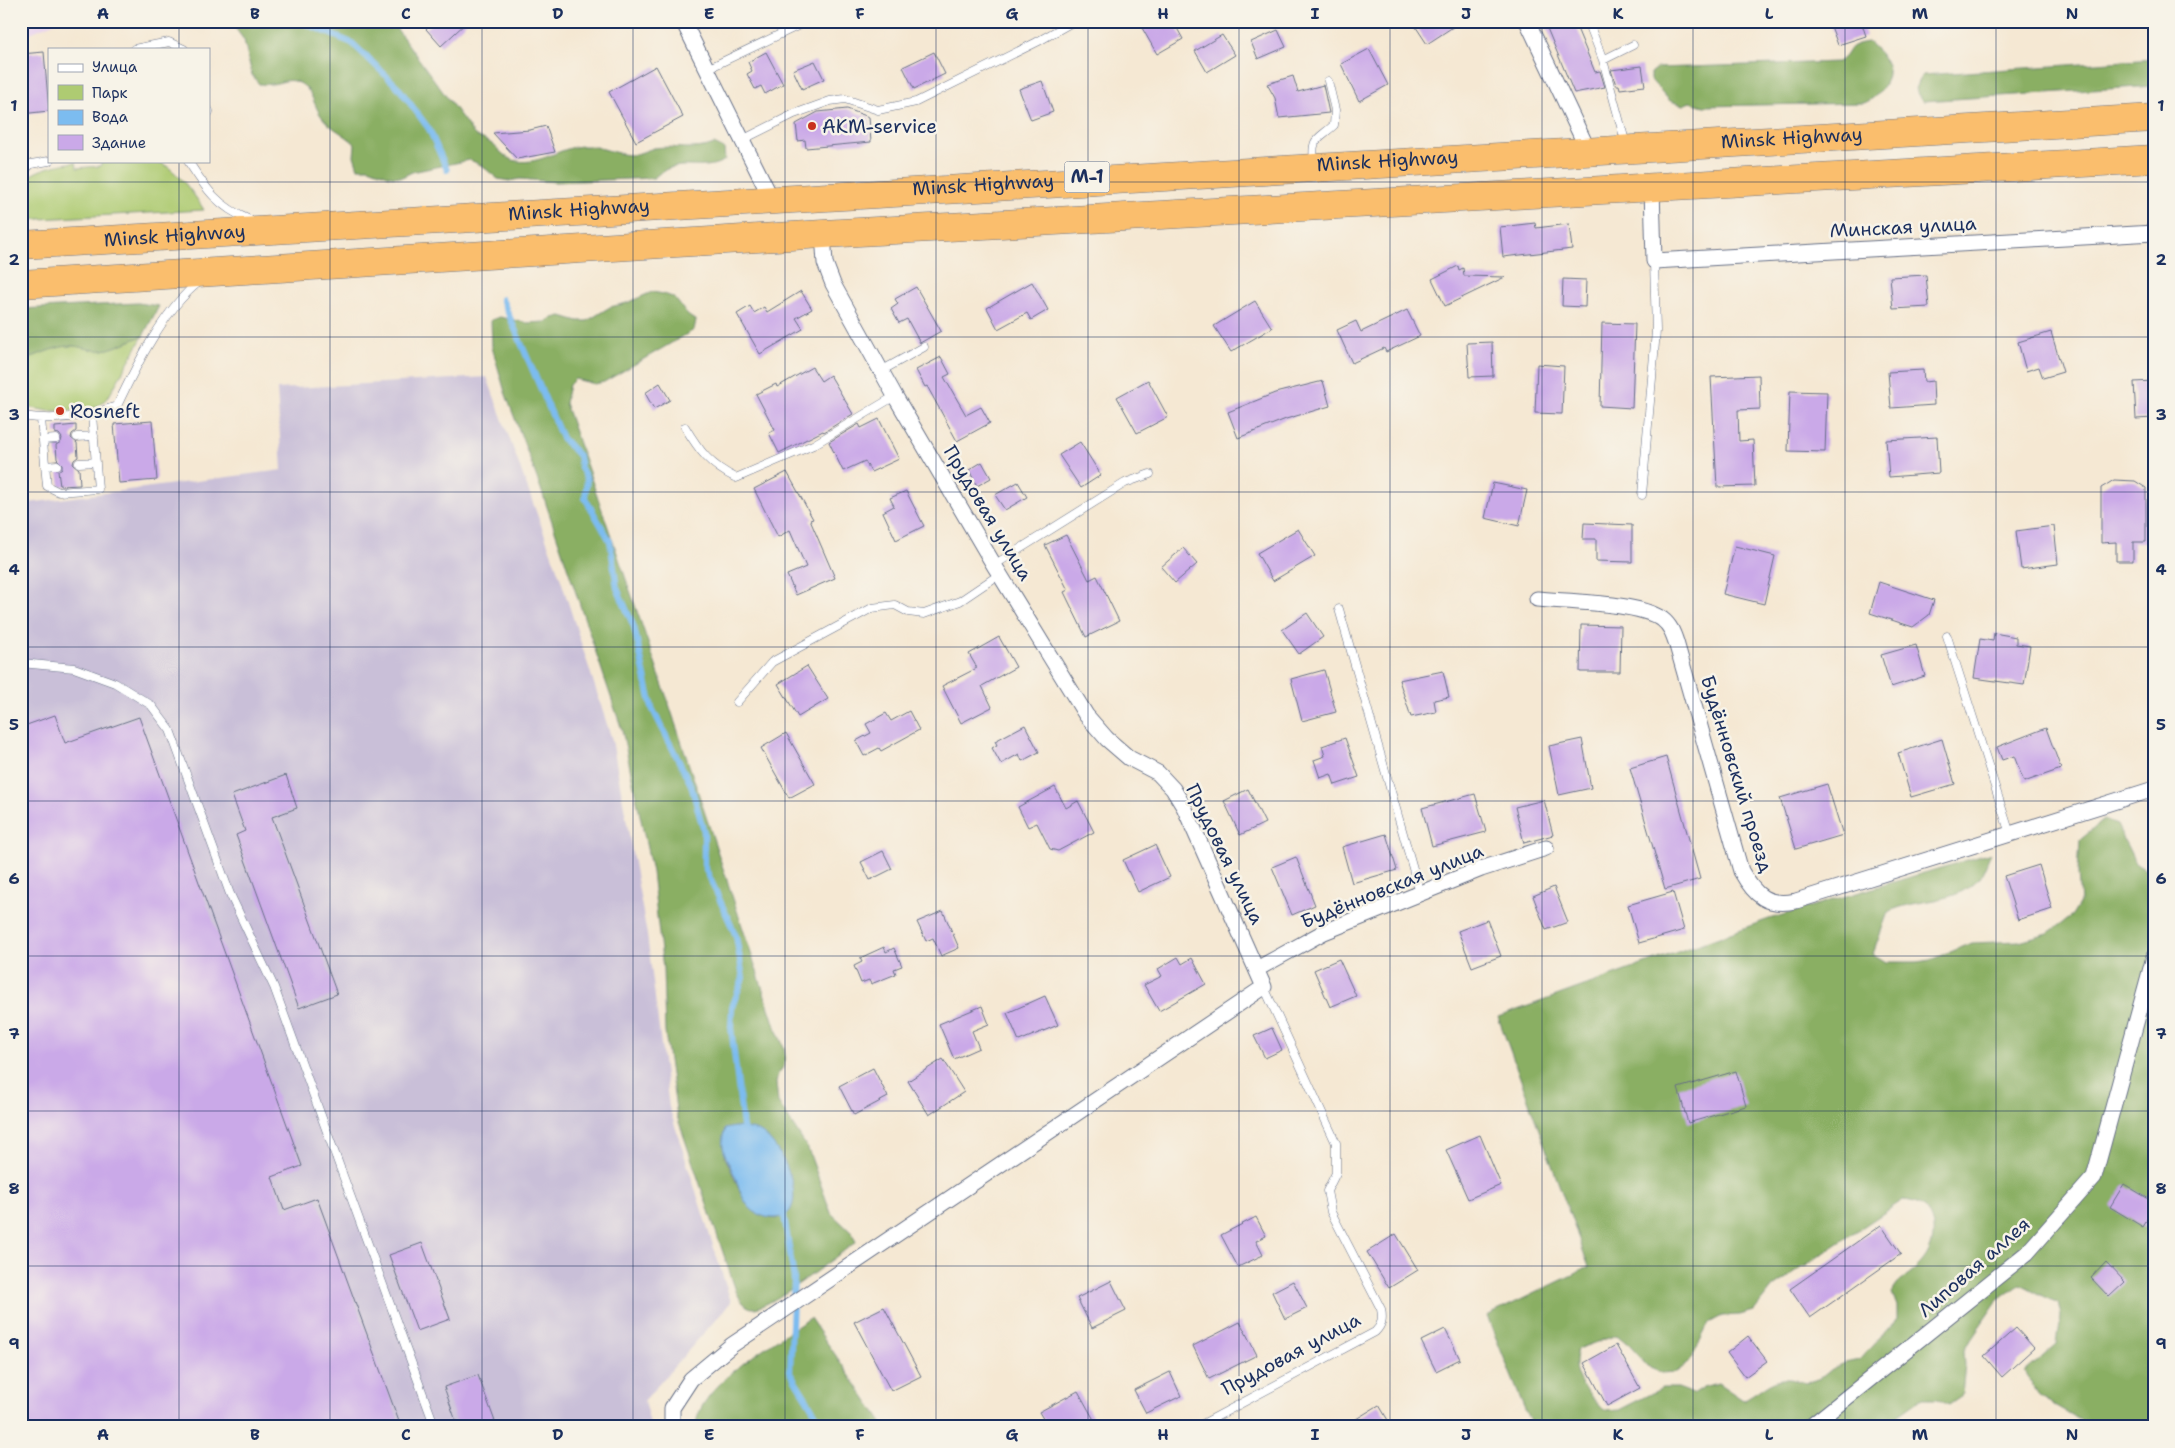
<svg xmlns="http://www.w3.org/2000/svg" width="2175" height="1448" viewBox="0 0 2175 1448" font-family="'Shantell Sans',sans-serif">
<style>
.built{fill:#e8d2ef}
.industrial{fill:#c9bfd8}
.green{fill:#aecb72;stroke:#647d68}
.forest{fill:#8aaf64;stroke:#526f61;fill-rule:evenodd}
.water{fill:#7cbcf0;stroke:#4c76a7}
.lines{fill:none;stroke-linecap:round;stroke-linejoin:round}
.stream{stroke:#7cbcf0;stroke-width:6}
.building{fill:#caa9e8}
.lane-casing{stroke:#677087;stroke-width:9}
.street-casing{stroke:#677087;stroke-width:17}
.highway-casing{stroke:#677087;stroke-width:29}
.lane{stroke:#fff;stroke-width:8}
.street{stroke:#fff;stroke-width:15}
.highway{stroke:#fabe6d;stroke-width:28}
.grid{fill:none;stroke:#1b2f5e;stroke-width:1;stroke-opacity:0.55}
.poi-dot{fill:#c8321e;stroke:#f7f3e8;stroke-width:2}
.labels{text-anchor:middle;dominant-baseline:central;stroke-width:5;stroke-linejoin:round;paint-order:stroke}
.shield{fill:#f7f3e8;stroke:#5d6a87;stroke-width:1}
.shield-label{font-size:18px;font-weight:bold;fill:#1b2f5e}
.poi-label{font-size:19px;fill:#1b2f5e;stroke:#f7f3e8;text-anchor:start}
.street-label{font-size:19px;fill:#1b2f5e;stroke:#f7f3e8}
.neatline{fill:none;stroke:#1b2f5e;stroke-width:2}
.grid-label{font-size:16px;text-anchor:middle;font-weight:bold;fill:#1b2f5e}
</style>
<rect width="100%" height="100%" fill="#f7f3e8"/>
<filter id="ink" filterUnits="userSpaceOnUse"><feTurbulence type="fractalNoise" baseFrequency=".02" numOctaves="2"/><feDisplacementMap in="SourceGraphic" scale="10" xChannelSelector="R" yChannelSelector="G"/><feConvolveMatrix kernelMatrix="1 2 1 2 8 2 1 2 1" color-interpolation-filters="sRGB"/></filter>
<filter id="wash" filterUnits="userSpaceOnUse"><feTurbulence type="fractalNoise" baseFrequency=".0096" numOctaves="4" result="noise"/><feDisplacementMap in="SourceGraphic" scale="20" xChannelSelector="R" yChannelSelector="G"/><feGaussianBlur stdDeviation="1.12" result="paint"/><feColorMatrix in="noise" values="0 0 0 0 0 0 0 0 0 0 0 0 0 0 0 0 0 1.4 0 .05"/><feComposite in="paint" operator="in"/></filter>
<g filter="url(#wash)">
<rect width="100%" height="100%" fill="#f5e8d3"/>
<path class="built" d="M21,21H58L21,37Z"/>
<path class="industrial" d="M487,377L560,577L612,740L647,935L669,1107L731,1302L644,1401L651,1427H21V504L282,470L277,389Z"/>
<path class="green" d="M101,161C118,161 138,158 155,161C173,164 195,195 204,210L21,220V183C36,168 56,165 76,162L77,168L101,166Z
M143,336L109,396L100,405L90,410L48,411L21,406V361C37,356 52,347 69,346C80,345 91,352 103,350C116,348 130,340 143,336Z"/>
<path class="forest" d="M230,21H391L473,133C478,139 483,138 489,142C499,148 504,159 517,161C541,165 560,147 583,146C599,145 616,155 632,155C639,154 647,150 654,148C674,145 695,152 714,144L724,149L725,160C701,175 677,155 654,178L555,182L520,179L509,181L498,179L481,165L470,160L412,172L402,177L390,176L369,168H358L354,156L355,144C345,134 331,129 322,117C312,104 313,86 294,81C285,79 279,84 270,84C267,85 262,84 259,84L252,75L244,40Z
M1868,42C1875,48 1882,54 1886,63C1894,78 1878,98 1864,103L1704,106L1690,102L1683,105L1670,101L1651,80V72L1657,68L1838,62C1854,51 1842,46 1868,42Z
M2154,59V86L1923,101C1914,92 1914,84 1923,75Z
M652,292C658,293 666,294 672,297C683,304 682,315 696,320L694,330L604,382L595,384L575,379L569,385L565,403L664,689L776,1029L784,1047L785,1056L784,1066L778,1074L776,1083L778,1102L808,1149L831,1213L852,1233L856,1242C836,1256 775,1305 755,1308C745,1309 740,1299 736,1291L677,1116L665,1032L663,969L652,872L622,730L541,489L505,392L492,347L491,320L500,317L527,323L546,322L553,318L561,316L578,321H587L610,307L627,303ZM724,1156L784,1161L793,1185L777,1219C739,1214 740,1183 724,1156Z
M138,303L159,306L143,336C130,340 116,348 103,350C91,352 80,345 69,346C52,347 37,356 21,361V309Z
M2104,820L2117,825L2136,864L2154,875V1427H2082L2079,1419L2040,1397L2025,1372L2057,1344L2061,1316L2058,1302C2044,1298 2034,1290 2020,1284L1997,1301L1964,1349L1965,1365L1962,1395L1949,1404L1937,1398H1923L1882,1427H1532L1487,1316L1589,1267L1498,1017L1769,919L1991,853C1987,861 1984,871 1979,878C1955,906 1918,897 1888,912L1873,954L1886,962H1916L1931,960L1972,943L2019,941L2048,933L2072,916L2080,903L2078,872L2080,840ZM1903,1200C1915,1201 1925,1204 1930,1217C1937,1232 1932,1251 1921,1263C1910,1276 1901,1276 1892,1293L1897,1306V1319L1859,1360L1845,1363L1831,1369L1820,1378L1806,1383C1772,1372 1771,1385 1743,1400L1718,1383L1704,1387L1693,1394L1677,1388H1662L1619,1410L1605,1411C1586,1391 1569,1378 1577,1349L1617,1335L1629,1345L1650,1368L1662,1373L1676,1372L1689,1363L1709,1323L1722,1316L1740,1315L1754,1311L1773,1287Z
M810,1318L885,1427H696C696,1386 779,1339 810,1318Z"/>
<path class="water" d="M734,1127C742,1128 752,1128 760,1132C778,1142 802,1188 791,1209C784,1223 761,1219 751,1209C744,1202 740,1192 737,1182C731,1163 717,1150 725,1129Z"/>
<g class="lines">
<path class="stream" d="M299,21L352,43L398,87L429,129L447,170
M502,299L562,438L579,456L581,468L587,479L585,498L610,541L617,588L634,627L652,708L691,785L704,832V865L736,936L743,978L732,1007L731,1027L743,1127L746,1135
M782,1209L784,1215L794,1279L790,1372L824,1427
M2148,1427L2154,1417"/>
</g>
<g id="blocks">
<path class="building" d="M435,21H468L441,46L426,29Z
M1138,21H1173L1183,39L1157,54Z
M1412,21H1462L1427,44Z
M1544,21H1574L1595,72L1600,71L1605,87L1574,93Z
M1829,21H1861L1866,36L1838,45Z
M1278,30L1286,47L1258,59L1251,42Z
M1222,35L1235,55L1207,72L1195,51Z
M1369,49L1388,85L1359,101L1341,64Z
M44,52L49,111L21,114V54Z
M766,52L783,84L765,94L761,86L755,89L747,74L752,71L748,62Z
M934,52L945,74L914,89L903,67Z
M815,61L824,79L802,89L793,70Z
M656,66L683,117L636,142L609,92Z
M1642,66L1645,86L1620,89L1619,85H1616L1611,70Z
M1293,76L1298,92L1323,85L1329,113L1279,118L1275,98L1267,84Z
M1042,81L1053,112L1031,120L1019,89Z
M847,109L869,117L871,142L806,148L805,140L798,141L796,124L818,112Z
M546,126L555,152L517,159L493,133L530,130Z
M1535,223L1536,228L1569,224L1572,249L1503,257L1500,227Z
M1458,266L1459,270L1463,268L1464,276L1505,277L1445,306L1432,279Z
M1926,275L1929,307L1893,309L1890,277Z
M1563,279L1586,280L1585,307L1562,306Z
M1032,282L1048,310L1031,320L1027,313L998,329L987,308Z
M916,287L941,331L920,343L907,319L899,323L891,309L898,304L895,299Z
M801,291L812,309L796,318L803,329L760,354L737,314L750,306L754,313L764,307L767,312Z
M1255,301L1272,328L1231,352L1214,326Z
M1407,310L1420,336L1386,352L1384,348L1352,363L1337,330L1356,321L1361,332Z
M1602,323L1635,324L1632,408L1600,406Z
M2051,332L2063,372L2043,378L2039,367L2026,371L2018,342Z
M1492,342L1493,376L1469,377L1467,343Z
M941,357L950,374L944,377L966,415L981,407L990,423L957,441L927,386L925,387L916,370Z
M1537,364L1564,366L1562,414L1535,413Z
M812,367L821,381L830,375L853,414L824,432L823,431L779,453L769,433L775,430L756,394L776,384L777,387Z
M1923,370L1924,382L1933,381L1934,405L1891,408L1888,372Z
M1759,375L1760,409L1738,410L1739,441L1753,440L1755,486L1717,487L1711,377Z
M1148,380L1168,417L1137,433L1117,397Z
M1323,381L1330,406L1286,419L1238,438L1228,412L1275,393Z
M2154,381V418L2136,419L2134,382Z
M660,383L670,400L654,409L645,393Z
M1790,391L1827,392L1825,452L1788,451Z
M879,419L899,459L871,472L865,461L843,471L829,442L859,424L861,428Z
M152,421L157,480L119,483L114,424Z
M76,425V431L72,434L71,438L77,443L78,457L74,460L73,464L79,469L80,485L60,486L58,471L62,468V464L57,459L56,445L61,442L62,438L59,434L55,433V427Z
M1937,437L1939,473L1889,477L1886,440Z
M1080,442L1101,475L1081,488L1059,455Z
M982,462L991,478L977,486L969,470Z
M787,472L813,519L810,520L835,578L796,595L787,575L806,567L790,530L778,537L754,489Z
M2114,480L2135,481L2146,488V542H2133V561H2116V542L2101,543V488Z
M1018,482L1027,497L1005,510L995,495Z
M1493,483L1527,490L1519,526L1485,518Z
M906,491L924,526L896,540L883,512L894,506L890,498Z
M1584,523L1632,525V562L1596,561V539H1583Z
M2054,526L2058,564L2021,569L2016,531Z
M1298,529L1315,556L1273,581L1257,553Z
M1066,535L1089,580L1097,576L1119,621L1086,637L1064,592L1068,590L1045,545Z
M1735,546L1775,556L1764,604L1723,594Z
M1183,548L1197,564L1175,583L1161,567Z
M1879,582L1934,600L1929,615L1913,627L1870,613Z
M1307,613L1323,637L1299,654L1282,630Z
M1581,625L1621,626L1620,672H1580Z
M1994,633L2016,637V644L2030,646L2024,685L1974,678L1980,639L1993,641Z
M999,637L1016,667L982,686L992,707L961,723L942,686L977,668L969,654Z
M1916,645L1925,676L1891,687L1881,655Z
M807,666L828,699L798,717L778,684Z
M1324,670L1336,712L1302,721L1291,679Z
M1443,671L1449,697L1434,700L1436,712L1411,717L1399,680Z
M909,711L919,730L881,751L879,748L864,756L856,741L871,733L866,724L886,713L891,721Z
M55,715L65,743L139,717L302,1166L272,1177L284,1210L317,1198L401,1427H21V727Z
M1025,725L1039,752L1022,761L1019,754L1001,764L992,748L997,745L995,741Z
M2046,728L2061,769L2024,782L2014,756L2002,760L1997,747Z
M786,733L815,784L789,798L761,748Z
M1345,738L1359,777L1335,785L1331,774L1320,778L1314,760L1325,756L1322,746Z
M1582,739L1591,788L1559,795L1549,746Z
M1942,739L1955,784L1911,797L1898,753Z
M1666,757L1700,879L1665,889L1630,768Z
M286,775L297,808L272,817L337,994L299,1008L236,835L245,831L232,795Z
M1827,784L1843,835L1796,849L1780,798Z
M1055,787L1066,808L1078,801L1094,832L1058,851L1050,849L1037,823L1028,827L1018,807Z
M1248,789L1265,823L1240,835L1224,801Z
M1475,794L1486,832L1432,846L1422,808Z
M1544,800L1553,835L1524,843L1515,807Z
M1386,834L1397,870L1352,883L1342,847Z
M1155,845L1170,877L1138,892L1123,860Z
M883,851L892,869L870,880L861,862Z
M1296,857L1315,905L1292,915L1272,867Z
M2039,865L2052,909L2018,920L2004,876Z
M1554,887L1568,922L1546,930L1533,896Z
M1673,892L1684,930L1639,943L1628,905Z
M943,911L959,948L941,956L933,938L926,941L917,922Z
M1487,920L1501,956L1472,967L1458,931Z
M884,947L886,952L894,948L902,966L894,969L896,974L871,984L869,980L861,983L854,966L862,962L860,958Z
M1178,957L1182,964L1192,958L1206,984L1159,1011L1144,985L1162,976L1158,969Z
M1339,959L1356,996L1330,1007L1314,970Z
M1045,996L1058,1025L1019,1041L1007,1013Z
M982,1006L989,1024L972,1031L979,1048L954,1059L939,1024Z
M1272,1028L1282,1050L1265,1058L1254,1036Z
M943,1059L964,1092L929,1115L908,1081Z
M873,1068L888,1097L854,1115L839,1086Z
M1736,1071L1746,1106L1688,1123L1678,1088Z
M1480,1135L1501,1185L1468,1199L1446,1150Z
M2124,1184L2154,1202V1209L2143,1227L2110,1207Z
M1256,1217L1266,1236L1256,1241L1263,1255L1238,1267L1221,1235Z
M1881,1225L1901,1254L1810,1318L1790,1289Z
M1396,1234L1418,1270L1389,1288L1367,1252Z
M422,1243L450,1319L417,1331L389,1255Z
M2106,1262L2125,1282L2109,1297L2091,1278Z
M1111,1281L1126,1311L1092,1328L1077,1298Z
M1293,1281L1307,1308L1285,1319L1272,1292Z
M884,1307L921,1376L891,1391L854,1322Z
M1240,1322L1257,1355L1209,1379L1193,1346Z
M2016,1328L2034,1348L2002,1377L1984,1356Z
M1445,1329L1460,1359L1436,1371L1421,1341Z
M1748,1336L1767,1361L1745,1377L1727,1353Z
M1616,1345L1640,1388L1607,1406L1584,1363Z
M1170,1372L1181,1396L1146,1413L1134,1390Z
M478,1375L497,1427H458L444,1387Z
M1078,1391L1098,1427H1048L1039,1412Z
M1379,1405L1392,1427H1343Z"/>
</g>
</g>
<g filter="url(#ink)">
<use href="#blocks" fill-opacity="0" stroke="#677087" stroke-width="1"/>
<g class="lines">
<g class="lane-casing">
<path id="lane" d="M1588,21L1603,60L1625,141
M134,49L169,42L184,49
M1603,60L1633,45
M707,69L808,21
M209,111V112
M742,140L794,114L830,101L845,99L878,110L916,102L1037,42L1074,21
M188,161C206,189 218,207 250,220
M1314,161C1311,137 1318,140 1334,125L1335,110L1328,81
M21,174L31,164L49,161
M881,371L924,347
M21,416C55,421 85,418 117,406C136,366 164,309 199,282
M41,419L47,486L59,492L98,489L92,415
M685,427C700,452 710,465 736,478L813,445L895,396
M77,437L94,436
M43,440L56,439
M79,463L96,462
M45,466L57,465
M1642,495L1656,331L1654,261
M994,565L1125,483L1150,474
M1339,609L1420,893
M1947,636L2010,834
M21,663L74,668L115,683L151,705L170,730L230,894L274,987L435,1427
M737,702L772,662L872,608L895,605L908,612L924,614L960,601L1000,574
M1197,1427L1375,1332C1382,1325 1383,1319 1381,1309L1331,1212L1327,1191L1336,1173V1143L1264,987"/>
</g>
<g class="street-casing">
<path id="street" d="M683,21L770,196
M1527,21L1587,148
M1652,188L1654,261L2154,233
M1537,599C1568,602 1638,602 1662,619C1670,625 1673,633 1676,642L1741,871C1755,896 1767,907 1796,901L2154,789
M1257,969L1324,932L1481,869L1546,848
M672,1427V1408L691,1379L732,1345L1264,987L1184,807L1173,789L1158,773L1129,758L1107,739L1086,715L994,565L895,396L833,284L825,263L823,234
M1810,1427L2027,1253L2094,1177L2154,957"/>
</g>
<g class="highway-casing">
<g id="highway">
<path id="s1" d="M21,245C732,198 1443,155 2154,118"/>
<path d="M21,284L823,234L2154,159"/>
</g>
</g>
<use href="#lane" class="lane"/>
<use href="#street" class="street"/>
<use href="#highway" class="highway"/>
</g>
</g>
<path class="grid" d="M179,21V49M330,21V1427M482,21V1427M633,21V1427M785,21V1427M936,21V1427M1088,21V1427M1239,21V1427M1390,21V1427M1542,21V1427M1693,21V1427M1845,21V1427M1996,21V1427M179,161V1427M21,182H2154M21,337H2154M21,492H2154M21,647H2154M21,801H2154M21,956H2154M21,1111H2154M21,1266H2154"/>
<g class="poi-dot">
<circle cx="812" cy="126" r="5"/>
<circle cx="60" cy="411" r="5"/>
</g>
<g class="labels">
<rect class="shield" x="1064.5" y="161.5" width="45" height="31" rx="4"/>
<g class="shield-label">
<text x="1087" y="177">М-1</text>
</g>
<g class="poi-label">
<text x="822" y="126">AKM-service</text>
<text x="70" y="411">Rosneft</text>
</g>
<g class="street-label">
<text stroke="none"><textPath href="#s1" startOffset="1774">Minsk Highway</textPath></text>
<text stroke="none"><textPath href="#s1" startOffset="1369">Minsk Highway</textPath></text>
<text stroke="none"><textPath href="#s1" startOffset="964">Minsk Highway</textPath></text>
<text stroke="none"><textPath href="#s1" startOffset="559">Minsk Highway</textPath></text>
<text transform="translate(1903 227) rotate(-3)">Минская улица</text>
<text stroke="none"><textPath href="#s1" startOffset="154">Minsk Highway</textPath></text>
<text transform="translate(988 513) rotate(59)">Прудовая улица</text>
<text transform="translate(1737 774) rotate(73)">Будённовский проезд</text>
<text transform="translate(1225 854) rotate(64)">Прудовая улица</text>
<text transform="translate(1392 886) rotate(-22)">Будённовская улица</text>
<text transform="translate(1974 1267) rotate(-41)">Липовая аллея</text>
<text transform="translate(1291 1354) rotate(-28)">Прудовая улица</text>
</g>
</g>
<rect width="2175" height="1448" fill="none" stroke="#f7f3e8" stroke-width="55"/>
<rect x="48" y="48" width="162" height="115" fill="#f7f3e8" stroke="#9fa5b1"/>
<rect x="58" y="64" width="25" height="8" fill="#ffffff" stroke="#9fa5b1"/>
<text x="92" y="72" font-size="15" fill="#1b2f5e">Улица</text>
<rect x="58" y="85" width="25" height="15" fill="#aecb72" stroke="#9fa5b1"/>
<text x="92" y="98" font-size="15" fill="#1b2f5e">Парк</text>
<rect x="58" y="110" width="25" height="15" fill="#7cbcf0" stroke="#9fa5b1"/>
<text x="92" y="122" font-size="15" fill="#1b2f5e">Вода</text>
<rect x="58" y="135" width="25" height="15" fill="#caa9e8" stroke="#9fa5b1"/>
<text x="92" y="148" font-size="15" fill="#1b2f5e">Здание</text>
<rect x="28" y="28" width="2120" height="1392" class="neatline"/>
<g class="grid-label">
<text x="103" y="19">A</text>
<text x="255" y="19">B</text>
<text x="406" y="19">C</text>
<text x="558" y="19">D</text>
<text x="709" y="19">E</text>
<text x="860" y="19">F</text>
<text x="1012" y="19">G</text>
<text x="1163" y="19">H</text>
<text x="1315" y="19">I</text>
<text x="1466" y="19">J</text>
<text x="1618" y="19">K</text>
<text x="1769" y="19">L</text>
<text x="1920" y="19">M</text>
<text x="2072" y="19">N</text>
<text x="14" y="111">1</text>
<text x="2161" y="111">1</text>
<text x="14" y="265">2</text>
<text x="2161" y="265">2</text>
<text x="14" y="420">3</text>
<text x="2161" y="420">3</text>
<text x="14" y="575">4</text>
<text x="2161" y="575">4</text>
<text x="14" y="730">5</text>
<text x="2161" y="730">5</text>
<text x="14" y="884">6</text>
<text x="2161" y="884">6</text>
<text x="14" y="1039">7</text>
<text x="2161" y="1039">7</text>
<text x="14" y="1194">8</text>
<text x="2161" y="1194">8</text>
<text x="14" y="1349">9</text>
<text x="2161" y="1349">9</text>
<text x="103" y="1440">A</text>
<text x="255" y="1440">B</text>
<text x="406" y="1440">C</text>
<text x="558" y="1440">D</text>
<text x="709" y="1440">E</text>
<text x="860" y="1440">F</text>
<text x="1012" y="1440">G</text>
<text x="1163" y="1440">H</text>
<text x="1315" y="1440">I</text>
<text x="1466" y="1440">J</text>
<text x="1618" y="1440">K</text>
<text x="1769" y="1440">L</text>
<text x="1920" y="1440">M</text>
<text x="2072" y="1440">N</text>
</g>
</svg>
